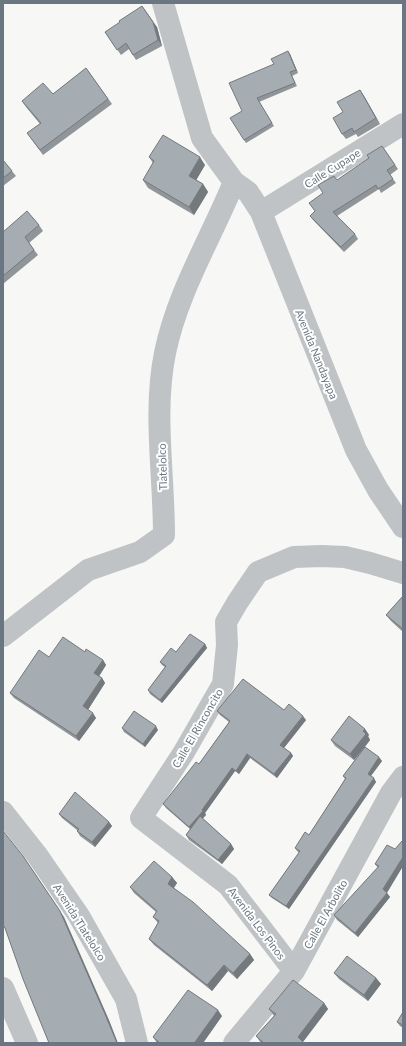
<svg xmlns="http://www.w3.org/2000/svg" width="406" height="1046" viewBox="0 0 406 1046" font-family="Lato,sans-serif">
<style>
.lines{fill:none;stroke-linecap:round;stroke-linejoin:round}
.minor{stroke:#bfc3c6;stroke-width:22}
.wall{fill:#8f9599}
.shaded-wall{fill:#74797d}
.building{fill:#a6adb2;stroke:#74797d}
.labels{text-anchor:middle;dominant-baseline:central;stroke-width:4;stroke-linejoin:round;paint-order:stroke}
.street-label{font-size:11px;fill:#6a7782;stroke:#fff}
</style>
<rect width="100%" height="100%" fill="#f7f8f5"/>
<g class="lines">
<path class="minor" d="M234,182L248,192L261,212L356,450L378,490L403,527
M261,212L403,124
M3,636L88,570L140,552L164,535C164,475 153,411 165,353C177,293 211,238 234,182L202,138L163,3
M3,812L37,855L79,916L126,999L137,1043
M294,971L228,885L141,818L184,752L223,684L227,645L226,622L237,603L258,572L294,557L322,556L345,557L370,563L403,573
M3,988L27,1043
M234,1043L294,971L391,793L403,777"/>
</g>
<path class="wall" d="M157,27L162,46L136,60L129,49L121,55L105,32Z
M290,54L298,73L292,76L297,86L259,102L274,126L246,143L244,140L242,111L274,64Z
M86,68L112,104L43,155L27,133L40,124L26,107L22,101L53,94Z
M360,90L364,96L380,124L358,137L356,134L346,139L342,134L343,112Z
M382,146L398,169L390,175L396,183L381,193L379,189L337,216L355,234L358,239L344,252L313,220L310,216L315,212L323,193L369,158Z
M149,157L205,165L196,180L203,184L208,192L194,215L148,188L143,180L153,163Z
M3,160L16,176L3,186Z
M39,225L43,231L29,243L38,255L3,284V232Z
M403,596V632L391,621L386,615Z
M205,644L207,648L162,703L150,694L148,690L165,667L162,665L160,662L176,652Z
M85,652L103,660L106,665L99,676L102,678L105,683L88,710L96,718L79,741L14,698L10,693Z
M284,710L306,720L284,748L291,753L293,756L277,778L250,758L239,774L235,771L205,813L206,815L202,818L231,844L234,849L222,864L189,840L186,835L190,829L166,808L163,804L199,764L229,722L220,715L217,711Z
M122,728L158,730L145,747L124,732Z
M365,729L369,735L368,736L370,740L365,747L382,761L371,776L376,782L289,909L272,898L269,895L299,853L297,851L295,848L309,835L345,779L343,776L363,749L354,760L335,746L331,740Z
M59,814L109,822L112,826L95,847L80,836L77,831V830L62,818Z
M403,841V866L387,893L390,897L358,937L337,920L334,915L378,868L375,864L395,849Z
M172,877L177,883L174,888L250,954L254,960L237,979L228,971L212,991L154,945L149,939L158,923L153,917L156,912L134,893L130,887Z
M334,973L376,978L381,984L368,1001L339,979Z
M324,1003L328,1009L303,1042L304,1043H261L256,1036L274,1016L269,1009Z
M403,1012V1028L400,1026L397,1022Z
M222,1016L203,1043H157L153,1037Z"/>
<path class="shaded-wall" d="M142,6L157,27L162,46L158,40Z
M288,51L290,54L298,73L296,70Z
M360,90L364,96L380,124L376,118Z
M200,157L205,165L194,184L189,176Z
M203,184L208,192L194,215L189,207Z
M205,644L207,648L162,703L160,700Z
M103,660L106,665L98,678L94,673Z
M102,678L105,683L87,711L83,706Z
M93,713L96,718L79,741L76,736Z
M303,716L306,720L283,749L280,745Z
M156,726L158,730L145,747L143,744Z
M365,729L369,735L368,736L370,740L354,760L350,754Z
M291,753L293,756L277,778L274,774Z
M247,754L250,758L239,774L236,771Z
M379,757L382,761L370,777L368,774Z
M232,768L235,771L205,813L206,815L192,831L189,827Z
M374,778L376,782L289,909L286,906Z
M109,822L112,826L95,847L92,842Z
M231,844L234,849L222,864L218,860Z
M23,856L64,917L109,1020L118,1043H117Z
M403,857V866L386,894L383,889Z
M172,877L177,883L172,890L168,884Z
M387,893L390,897L358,937L355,933Z
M250,954L254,960L237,979L233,973Z
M224,965L228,971L212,991L207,985Z
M376,978L381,984L368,1001L364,995Z
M324,1003L328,1009L302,1043L298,1037Z
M218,1010L222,1016L203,1043H196L195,1042Z"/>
<path class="building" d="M142,6L153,22L158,40L133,55L126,43L117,50L105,32L120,22L119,21Z
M288,51L296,70L290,72L295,83L257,98L272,123L244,140L230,118L242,111L229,83L274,64L271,59Z
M86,68L108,99L40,150L27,133L41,123L22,101L43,83L53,94Z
M360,90L376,118L354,132L352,128L342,134L333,118L343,112L337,102Z
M163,135L200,157L189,176L203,184L189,207L143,180L154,161L149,157Z
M382,146L395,165L387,170L393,179L378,189L376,185L333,212L355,234L341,247L310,216L315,211L309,203L323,193L318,185L334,176L337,180L369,158L367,155Z
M3,160L12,171L3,178Z
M27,211L39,225L25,237L34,250L3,276V232Z
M403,596V629L386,615Z
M190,634L205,644L160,700L148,690L166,666L160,662L171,648L176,652Z
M63,637L85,652L86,649L103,660L94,673L102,678L83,706L93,713L76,736L10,693L39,650L49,657Z
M243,679L284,710L289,704L303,716L280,745L291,753L274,774L247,754L236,771L232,768L202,810L203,811L189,827L163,804L196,762L199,764L230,721L217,711Z
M134,711L156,726L143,744L122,728Z
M349,716L365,729L363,731L366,734L350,754L331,740Z
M365,747L379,757L368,774L374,778L286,906L269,895L300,851L295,848L305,832L309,835L346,778L343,776Z
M75,792L109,822L92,842L77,831L79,829L59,814Z
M200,816L231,844L218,860L186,835Z
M3,831L23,856L60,911L105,1014L117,1043H49L23,979L5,928L3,925Z
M402,841H403V857L383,889L387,893L355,933L334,915L379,866L375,864L387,845L395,849Z
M154,861L172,877L168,884L193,902L250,954L233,973L224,965L207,985L149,939L159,921L153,917L157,911L130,887Z
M347,956L376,978L364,995L334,973Z
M293,980L324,1003L298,1037L304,1043H264L256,1036L276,1014L269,1009Z
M188,990L218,1010L195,1042L198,1043H160L153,1037Z
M403,1012V1025L397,1022Z"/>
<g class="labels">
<g class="street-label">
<text transform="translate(332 168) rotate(-32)">Calle Cupape</text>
<text transform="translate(317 354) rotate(68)">Avenida Nandayapa</text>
<text transform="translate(162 467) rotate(-92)">Tlatelolco</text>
<text transform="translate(197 728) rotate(-60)">Calle El Rinconcito</text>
<text transform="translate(325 914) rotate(-61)">Calle El Arbolito</text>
<text transform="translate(80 922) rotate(58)">Avenida Tlatelolco</text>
<text transform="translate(257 923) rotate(53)">Avenida Los Pinos</text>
</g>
</g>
<rect width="406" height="1046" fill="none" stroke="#6a7782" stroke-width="8"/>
</svg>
